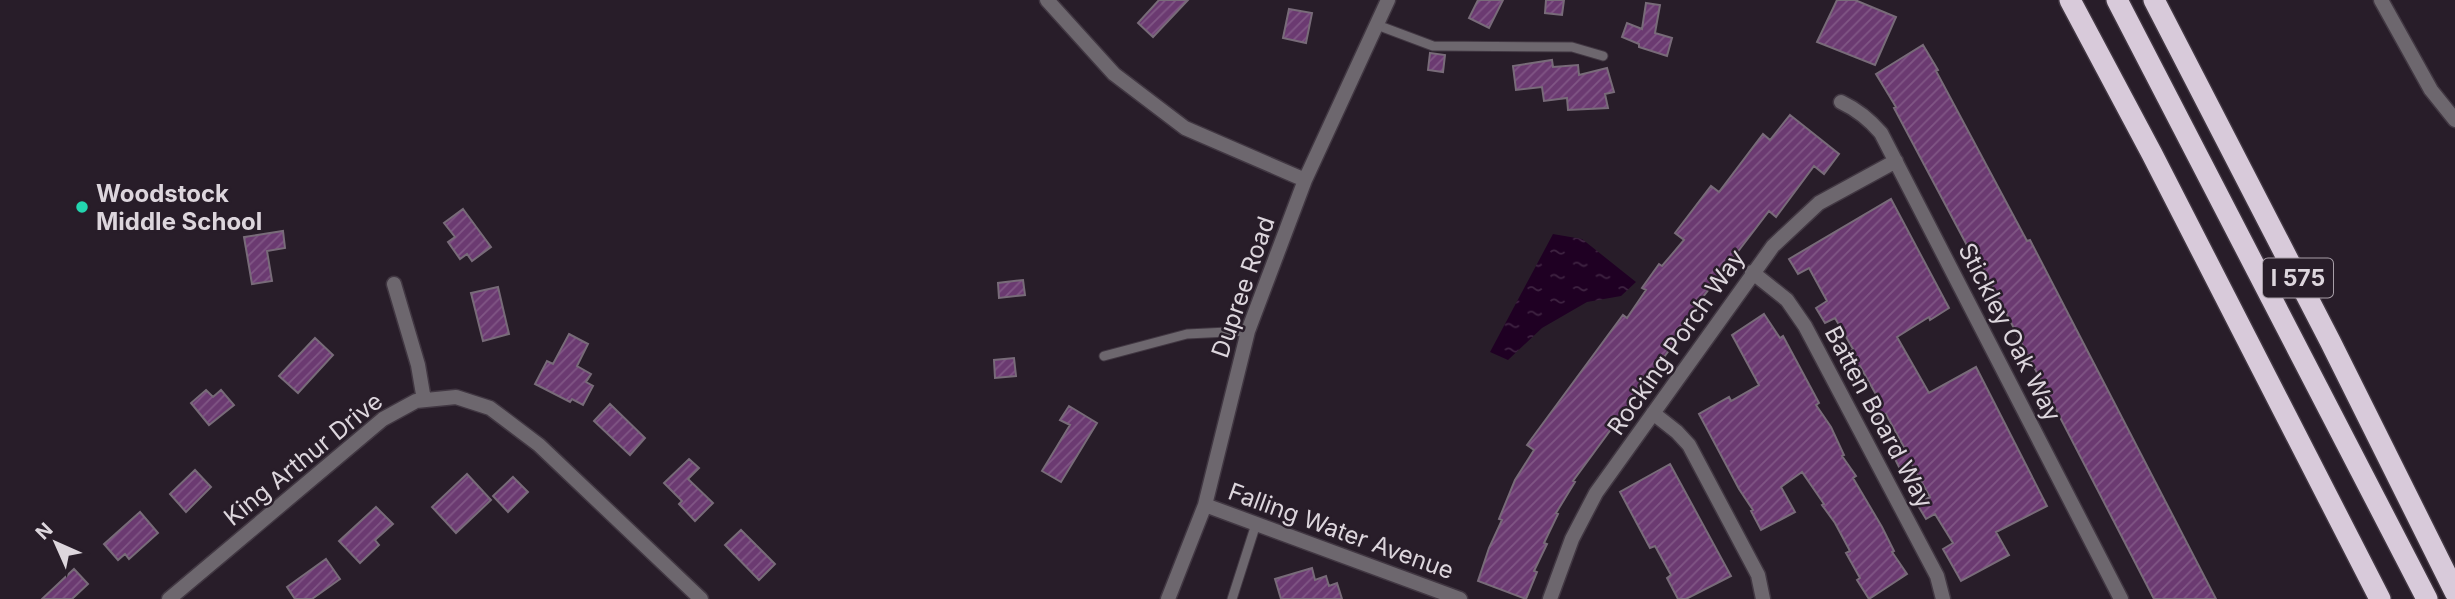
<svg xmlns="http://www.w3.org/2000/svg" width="2455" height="599" viewBox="0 0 2455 599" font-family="Inter,sans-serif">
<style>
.water{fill:url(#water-ripples)}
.building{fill:url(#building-hatch);stroke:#786b79;stroke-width:2}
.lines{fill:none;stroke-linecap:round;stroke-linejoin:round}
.lane-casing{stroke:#413742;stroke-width:11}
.street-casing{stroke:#413742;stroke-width:17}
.highway-casing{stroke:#413742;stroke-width:24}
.lane{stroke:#6d676e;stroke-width:9}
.street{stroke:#6d676e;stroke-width:14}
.highway{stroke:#d8cada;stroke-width:21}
.poi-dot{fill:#23d5af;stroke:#281d29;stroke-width:2.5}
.labels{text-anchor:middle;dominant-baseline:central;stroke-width:5;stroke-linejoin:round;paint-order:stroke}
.shield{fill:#281d29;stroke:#a79ea7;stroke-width:2}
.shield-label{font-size:23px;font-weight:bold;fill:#ddd6dd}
.poi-label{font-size:24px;font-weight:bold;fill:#ddd6dd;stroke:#281d29;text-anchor:start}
.street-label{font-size:24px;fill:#ddd6dd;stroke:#281d29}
</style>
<defs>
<pattern id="water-ripples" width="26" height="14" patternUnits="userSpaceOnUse" patternTransform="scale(1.75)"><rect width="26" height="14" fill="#1f0023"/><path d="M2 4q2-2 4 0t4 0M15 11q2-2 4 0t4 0" fill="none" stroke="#3f2442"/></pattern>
<pattern id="building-hatch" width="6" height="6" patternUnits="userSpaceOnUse" patternTransform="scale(1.75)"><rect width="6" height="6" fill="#6b3a71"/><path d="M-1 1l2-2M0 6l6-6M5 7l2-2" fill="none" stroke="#805685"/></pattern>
</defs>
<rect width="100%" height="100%" fill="#281d29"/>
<path class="water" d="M1553,234L1582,239L1636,282L1621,296L1587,302L1542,328L1508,360L1490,352Z"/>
<path class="building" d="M1159,0H1188L1153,37L1138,23Z
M1478,0H1503L1489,28L1469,18Z
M1546,0H1564L1562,15L1545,13Z
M1837,0H1855L1896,17L1875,65L1817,42Z
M1646,3L1660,5L1655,33L1672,38L1667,56L1639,47V44L1622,37L1627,23L1642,29Z
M1289,9L1312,13L1306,43L1283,38Z
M1923,45L1938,70L1936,71L2027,241L2030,240L2216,599H2154L1973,249L1970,251L1894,108L1896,107L1876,74Z
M1430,53L1445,55L1443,72L1428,70Z
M1552,60L1553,67L1578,65L1579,75L1607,68L1614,92L1605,94L1608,108L1568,110L1567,98L1544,101L1542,87L1516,90L1513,66Z
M1790,115L1839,154L1824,174L1814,166L1776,217L1769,211L1703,297L1705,298L1688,320L1670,349L1573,481L1575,482L1556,513L1558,514L1544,543L1547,544L1534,571L1537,572L1526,599L1478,581L1489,548L1502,520L1499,519L1515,480L1534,450L1527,445L1623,315L1627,318L1646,290L1642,288L1659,264L1662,266L1684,240L1675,233L1711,186L1719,192L1763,134L1770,140Z
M1891,199L1949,308L1930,320L1929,317L1897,337L1929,393L1976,367L2047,506L1996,532L2009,555L1961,581L1943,549L1953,543L1935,514L1926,519L1917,504L1930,497L1911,463L1900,469L1892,453L1904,447L1886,414L1875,420L1867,405L1878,398L1860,366L1850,371L1841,356L1853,349L1835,318L1825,323L1816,308L1827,301L1809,268L1798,274L1789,259Z
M463,209L491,247L472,261L467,254L460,259L448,242L455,237L444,223Z
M283,231L285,248L267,251L272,281L252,284L244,237Z
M1023,280L1025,295L999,298L998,283Z
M498,287L509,334L483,341L471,293Z
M1764,314L1780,338L1783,336L1819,403L1816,405L1831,427L1844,455L1842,456L1856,476L1853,478L1882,527L1894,551L1892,552L1907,574L1869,599L1857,580L1860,578L1846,553L1850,551L1835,523L1822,505L1824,504L1802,472L1781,487L1795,512L1761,530L1751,511L1753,510L1739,489L1699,414L1729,397L1731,401L1759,385L1732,335Z
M569,334L588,344L577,366L591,374L586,382L593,386L583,405L572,399L570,402L535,384L547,361L553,364Z
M315,338L333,355L298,393L279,376Z
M1014,358L1016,376L995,378L994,360Z
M206,390L213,397L221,390L234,405L209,425L191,403Z
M610,404L645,438L630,455L594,421Z
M1069,406L1097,423L1061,482L1042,471L1070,425L1060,420Z
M689,459L699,468L688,479L713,503L695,521L679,504L682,501L664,483Z
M1670,464L1731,576L1686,599H1678L1667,578L1671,575L1655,546L1650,548L1620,492Z
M195,470L211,487L186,512L170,494Z
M467,474L491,500L456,533L432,507Z
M513,477L528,492L508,512L493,496Z
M376,507L393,524L375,540L379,545L360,563L339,541Z
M140,512L158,533L129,559L125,554L118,560L104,544Z
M741,530L775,564L759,580L725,545Z
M326,559L340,579L312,599H295L287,587Z
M1312,568L1315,580L1326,576L1329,586L1337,583L1342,599H1281L1275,579Z
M74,569L88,584L72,599H42Z"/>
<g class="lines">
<g class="lane-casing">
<path id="lane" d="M1377,25L1433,46L1572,47L1603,56
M1104,356L1187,334L1248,331
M1232,599L1256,524"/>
</g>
<g class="street-casing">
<path id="street" d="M1047,0L1114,74L1185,128L1305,180
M2381,0L2431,90L2455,120
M1841,102C1858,110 1869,119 1881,133L2121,599
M1752,272L1787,300L1805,326L1937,576L1943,599
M394,284L418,365L424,400
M1653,413L1677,432L1689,445L1758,575L1763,599
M1205,505L1460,599
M169,599L383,419L416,401L456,397L490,408L539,445L701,599
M1168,599L1205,505L1248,331L1305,180L1388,0
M1550,599L1572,539L1596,493L1773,246L1819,203L1896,161"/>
</g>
<g class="highway-casing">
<path id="highway" d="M2070,0L2152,154L2380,599
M2117,0L2427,599
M2154,0L2330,341L2455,592"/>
</g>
<use href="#lane" class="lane"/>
<use href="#street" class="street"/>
<use href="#highway" class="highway"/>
</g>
<circle class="poi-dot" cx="82" cy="207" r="7"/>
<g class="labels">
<rect class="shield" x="2263" y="258.5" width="70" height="39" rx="5"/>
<g class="shield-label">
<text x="2298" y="278">I 575</text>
</g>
<g class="poi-label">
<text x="96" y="193">Woodstock<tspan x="96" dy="28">Middle School</tspan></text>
</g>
<g class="street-label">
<text transform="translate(1243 287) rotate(-71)">Dupree Road</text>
<text transform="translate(2010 332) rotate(63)">Stickley Oak Way</text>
<text transform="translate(1676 342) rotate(-55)">Rocking Porch Way</text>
<text transform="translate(1879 417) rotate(62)">Batten Board Way</text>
<text transform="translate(303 459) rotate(-39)">King Arthur Drive</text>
<text transform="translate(1341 531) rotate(20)">Falling Water Avenue</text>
</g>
</g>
<g transform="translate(56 543) rotate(315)" stroke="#281d29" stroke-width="5" paint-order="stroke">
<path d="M0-5L12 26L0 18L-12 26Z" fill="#ddd6dd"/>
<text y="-10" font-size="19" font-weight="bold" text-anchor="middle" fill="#ddd6dd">N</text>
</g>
</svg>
